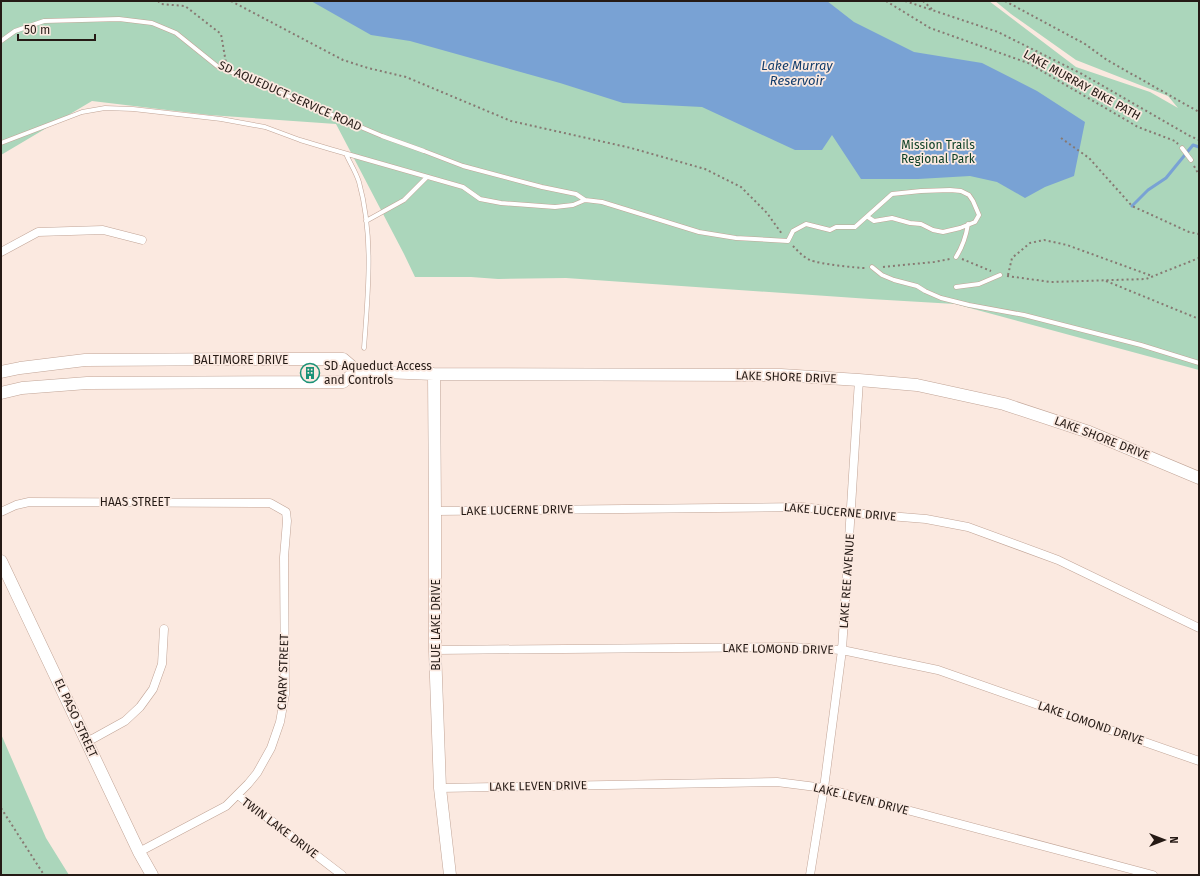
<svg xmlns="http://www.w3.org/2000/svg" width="1200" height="876" viewBox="0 0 1200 876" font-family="'Fira Sans',sans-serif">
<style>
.green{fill:#abd6bb}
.water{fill:#79a2d4}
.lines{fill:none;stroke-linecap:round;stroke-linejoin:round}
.stream{stroke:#79a2d4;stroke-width:3}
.lane-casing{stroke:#c1a496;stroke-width:5}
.street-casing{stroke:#c1a496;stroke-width:9}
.secondary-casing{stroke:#c1a496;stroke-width:13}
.path{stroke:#877972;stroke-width:2;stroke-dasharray:2 3;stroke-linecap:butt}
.lane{stroke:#fff;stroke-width:4}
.street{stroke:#fff;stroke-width:8}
.secondary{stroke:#fff;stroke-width:12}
.labels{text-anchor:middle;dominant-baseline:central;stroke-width:3.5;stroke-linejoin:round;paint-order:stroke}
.street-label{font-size:12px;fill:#251a15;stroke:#fbe9e0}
.park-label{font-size:12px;fill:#0e4127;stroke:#fbe9e0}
.poi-label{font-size:12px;fill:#251a15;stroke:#fbe9e0;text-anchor:start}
.water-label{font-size:13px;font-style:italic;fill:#123c6b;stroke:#fbe9e0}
</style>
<rect width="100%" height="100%" fill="#fbe9e0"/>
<path class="green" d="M1,1H989L1076,67L1150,92L1178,108L1168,96L1076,60L1011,14L995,1H1199V370L955,304L870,299L566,278L498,279L471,277H415L404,254L336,124L209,115L92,101L1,155Z
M1,734L46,838L69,875H1Z"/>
<path class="water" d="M311,1H827L854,22L914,52L982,63L1037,91L1085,122L1074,176L1045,187L1025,198L997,182L970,176L918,179H861L832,135L822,150H795L702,107L623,103L560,83L410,41L371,35Z"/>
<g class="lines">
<path class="stream" d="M1132,206L1148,190L1166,178L1193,145L1199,147"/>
<g class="lane-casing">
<path id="lane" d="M1,41L15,31L44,21L119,19L152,23L176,33L217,66L382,136L424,151L463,166L542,187L576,194L585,200L602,202L699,232L736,238L788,241L793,231L806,224L830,230L836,227H855L892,194L921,191L950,190L961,191L969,195L973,201L979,215L975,222L960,228L943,232L933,230L921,224L910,223L892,218L874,221L868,217
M1,143L82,112L105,108L133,109L221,119L265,127L300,140L330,149L463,187L480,199L501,203L555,207L573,205L585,200
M1182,148L1191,160
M346,154C350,163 356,172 359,182C374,236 368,293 364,348
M366,221L404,200L427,177
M956,257C963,246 966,237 968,224
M872,267L882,275L894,280L917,286L925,291L941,298L969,305L1024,315L1141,345L1199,363
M956,287L979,284L1000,275"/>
</g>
<g class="street-casing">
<path id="street" d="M1,252L38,232L103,230L142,240
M435,511L802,507L852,513L926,519L968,527L1058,560L1199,628
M1,512L16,505L29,502L270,503L286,512L287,521L284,557L285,694L280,722L271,748L257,773L248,784L226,806L139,852
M435,650L791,647L842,650L938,670L1199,761
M87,742L125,721L140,707L153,689L162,664L164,629
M440,788L777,782L824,788L1153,875
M238,795L342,875
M810,875L824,788L842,650L859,380"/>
</g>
<g class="secondary-casing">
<path id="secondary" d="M357,371L434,374L781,375L859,380L917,385L1004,404L1089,432L1199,478
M1,372L20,368L85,360L261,359H343L357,371
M434,374L435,511V650L440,788L450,875
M1,393L22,388L87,383L343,382L357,371
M1,561L139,852L152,875"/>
</g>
<path class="path" d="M158,1L161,4L185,6L221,34L226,63
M231,1L343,60L368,68L406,77L511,121L631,148L705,169L741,187L767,213L782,234
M886,1L930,28L1028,63L1138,127L1175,141L1178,144
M905,1L998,32L1082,74L1190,136L1199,140
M923,1L933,10
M1005,1L1085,44L1107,60L1199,112
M1061,138L1089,158L1132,206L1189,232L1199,234
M1194,166L1199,175
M793,246C798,251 803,257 810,260C819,264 856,268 866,268
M962,259L991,271
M883,267L934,262L950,259
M1008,275L1012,258L1030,243L1044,240L1067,245L1152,276
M1007,276L1051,282L1146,279L1199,258
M1106,281L1199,319
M1,808L44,875"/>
<use href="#lane" class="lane"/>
<use href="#street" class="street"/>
<use href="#secondary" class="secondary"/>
</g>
<defs>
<g id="building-ring" transform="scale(1)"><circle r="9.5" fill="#fbe9e0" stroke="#1b9277" stroke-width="1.5"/><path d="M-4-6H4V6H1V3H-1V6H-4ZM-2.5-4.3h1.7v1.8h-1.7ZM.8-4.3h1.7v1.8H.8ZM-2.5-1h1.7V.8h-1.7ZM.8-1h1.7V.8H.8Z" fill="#1b9277"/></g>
</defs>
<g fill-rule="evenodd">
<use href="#building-ring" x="310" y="373"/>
</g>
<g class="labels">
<g class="street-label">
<text transform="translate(1082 85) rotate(29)">LAKE MURRAY BIKE PATH</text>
<text transform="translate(290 96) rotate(24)">SD AQUEDUCT SERVICE ROAD</text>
<text x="241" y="360">BALTIMORE DRIVE</text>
<text transform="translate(786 377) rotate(2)">LAKE SHORE DRIVE</text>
<text transform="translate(1102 438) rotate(21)">LAKE SHORE DRIVE</text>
<text x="135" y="502">HAAS STREET</text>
<text transform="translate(517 510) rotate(-1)">LAKE LUCERNE DRIVE</text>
<text transform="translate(840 512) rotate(5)">LAKE LUCERNE DRIVE</text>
<text transform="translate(847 581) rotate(-86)">LAKE REE AVENUE</text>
<text transform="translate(436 625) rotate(-90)">BLUE LAKE DRIVE</text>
<text transform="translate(778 649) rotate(1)">LAKE LOMOND DRIVE</text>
<text transform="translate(283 672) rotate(-88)">CRARY STREET</text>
<text transform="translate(76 718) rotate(65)">EL PASO STREET</text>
<text transform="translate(1091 723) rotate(19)">LAKE LOMOND DRIVE</text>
<text transform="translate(538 786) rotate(-1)">LAKE LEVEN DRIVE</text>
<text transform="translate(861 799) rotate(14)">LAKE LEVEN DRIVE</text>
<text transform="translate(280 828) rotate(37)">TWIN LAKE DRIVE</text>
</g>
<g class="park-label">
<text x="938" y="145">Mission Trails<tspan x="938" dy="14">Regional Park</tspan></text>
</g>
<g class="poi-label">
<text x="324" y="366">SD Aqueduct Access<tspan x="324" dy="14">and Controls</tspan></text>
</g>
<g class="water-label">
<text x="797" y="65">Lake Murray<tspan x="797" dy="15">Reservoir</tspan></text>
</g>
</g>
<rect width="1200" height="876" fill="none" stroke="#251a15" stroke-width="4"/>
<g transform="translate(1164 840) rotate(90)" stroke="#fbe9e0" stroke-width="3" paint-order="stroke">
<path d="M0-3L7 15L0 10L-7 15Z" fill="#251a15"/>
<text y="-6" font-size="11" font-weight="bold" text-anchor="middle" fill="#251a15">N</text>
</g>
<path d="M18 34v6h77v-6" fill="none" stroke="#251a15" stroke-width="2"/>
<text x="24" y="34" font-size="12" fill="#251a15" stroke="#fbe9e0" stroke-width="3" paint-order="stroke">50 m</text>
</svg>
